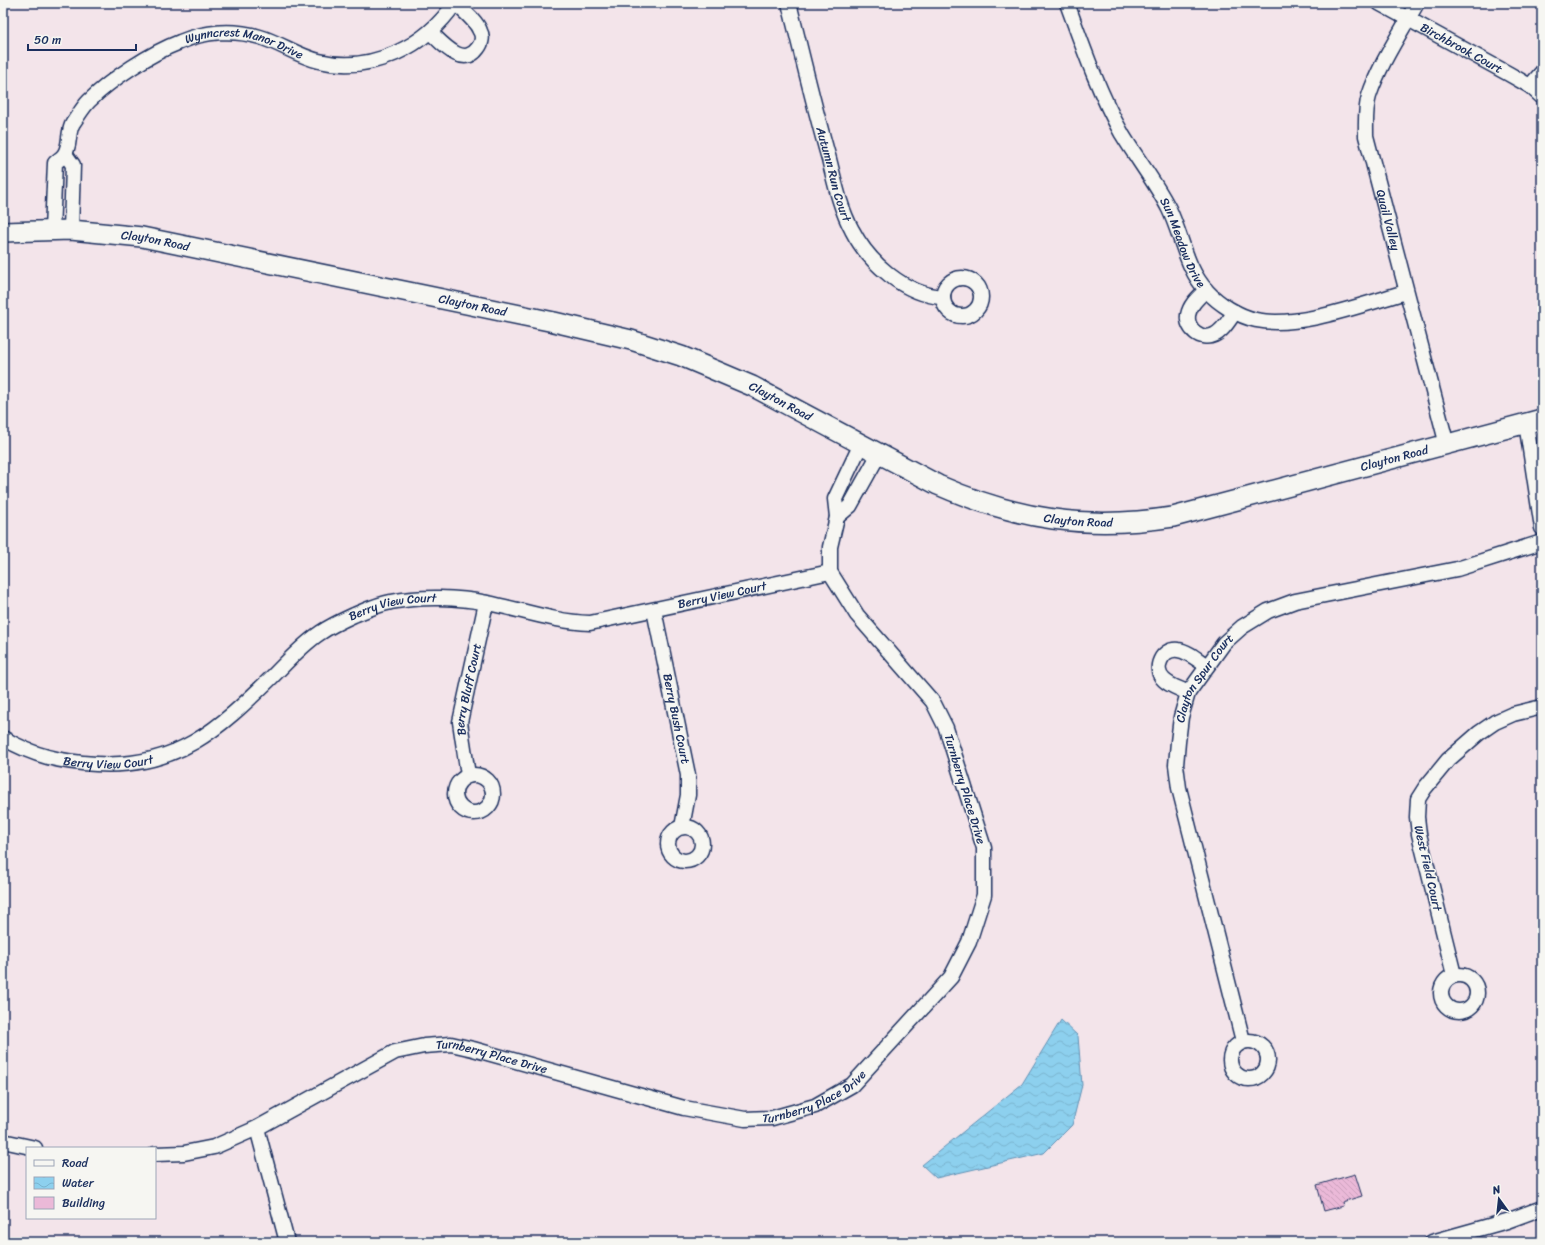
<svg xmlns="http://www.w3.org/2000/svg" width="1545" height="1245" viewBox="0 0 1545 1245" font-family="Sriracha,sans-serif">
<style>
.water{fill:url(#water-waves);stroke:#5f90b4}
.building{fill:url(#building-back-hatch);stroke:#1b2f5e}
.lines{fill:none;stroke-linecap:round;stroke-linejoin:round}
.street-casing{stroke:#1b2f5e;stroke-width:17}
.secondary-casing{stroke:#1b2f5e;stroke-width:22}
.street{stroke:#f6f6f2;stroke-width:14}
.secondary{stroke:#f6f6f2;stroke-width:19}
.labels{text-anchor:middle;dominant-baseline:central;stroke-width:3;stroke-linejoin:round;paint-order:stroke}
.street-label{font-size:12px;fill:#1b2f5e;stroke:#f6f6f2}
</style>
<defs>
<pattern id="water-waves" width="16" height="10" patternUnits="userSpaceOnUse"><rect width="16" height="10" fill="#8dd0ee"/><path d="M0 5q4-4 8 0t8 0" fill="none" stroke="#79b3ce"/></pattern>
<pattern id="building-back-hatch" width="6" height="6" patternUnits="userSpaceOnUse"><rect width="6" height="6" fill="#ebb9d8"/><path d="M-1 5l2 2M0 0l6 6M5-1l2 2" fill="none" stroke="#c99fbc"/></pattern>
</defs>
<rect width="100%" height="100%" fill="#f3e4ea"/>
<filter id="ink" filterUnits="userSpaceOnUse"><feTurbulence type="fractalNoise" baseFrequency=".025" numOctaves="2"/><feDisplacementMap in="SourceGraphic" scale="8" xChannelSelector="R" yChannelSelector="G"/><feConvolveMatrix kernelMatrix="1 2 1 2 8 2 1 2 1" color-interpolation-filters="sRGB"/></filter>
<g filter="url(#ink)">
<path class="water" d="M1061,1020L1078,1036L1082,1085L1072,1125L1044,1153L936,1178L922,1165L1022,1084Z"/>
<path class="building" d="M1355,1174L1362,1196L1342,1202L1343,1206L1324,1211L1317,1185Z"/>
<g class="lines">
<g class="street-casing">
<g id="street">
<path id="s1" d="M789,3C802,55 814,107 829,159C835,183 840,208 852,230C869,263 905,295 943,297"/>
<path id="s2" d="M1067,3C1083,47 1099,93 1122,134C1137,159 1156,183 1169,209C1182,236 1186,269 1207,291C1219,304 1238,316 1256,320C1298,329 1364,304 1406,292"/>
<path id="s3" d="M1379,3L1509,74L1530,86L1542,97"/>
<path id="s4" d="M1417,3C1401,32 1379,65 1369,96C1365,109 1366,122 1366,136L1447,445"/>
<path d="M430,32C442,43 463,69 478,48C482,43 483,36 480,31C476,20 463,11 455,3"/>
<path d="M1530,86L1542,72"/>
<path d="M65,154L73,165L71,230"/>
<path id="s5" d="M52,230L55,163C58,160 62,158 64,155C71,146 67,132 73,123C78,116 83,107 89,101C111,79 151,53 180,42C205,31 234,29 260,37C280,43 298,56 319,61C372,74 426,46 455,3"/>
<circle cx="962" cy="297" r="19"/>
<path d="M1206,290C1199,297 1190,304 1188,315C1186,329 1201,341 1214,335C1223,331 1229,320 1235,312"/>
<path d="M1526,423L1542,528"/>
<path d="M837,517L850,506L879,454"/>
<path id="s6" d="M654,610L688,775V795L682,827"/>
<path d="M1188,693C1181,689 1170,686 1164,680C1152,669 1162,648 1178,650C1188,651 1199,661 1207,666"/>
<path id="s7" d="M3,738C34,756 60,762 96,764C176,769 219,729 272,677C287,662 302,645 320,633C330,626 343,620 354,615C366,610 379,604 391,602C421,596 458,597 488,603C522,610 555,622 590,623L830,572"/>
<path id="s8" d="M468,775L460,722L486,603"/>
<circle cx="474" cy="794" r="19"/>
<circle cx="685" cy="844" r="17"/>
<circle cx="1459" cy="993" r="18"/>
<path d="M1454,975L1419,834L1417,817L1418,799L1425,788L1448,760L1479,733L1495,722L1513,714L1542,707"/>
<circle cx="1249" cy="1060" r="19"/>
<path id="s9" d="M1243,1041L1179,788L1176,765L1178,742L1181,717L1188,693L1224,643L1242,627L1268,611L1295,601L1457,569L1542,542"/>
<path d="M257,1128L287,1242"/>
<path d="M3,1141L35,1148"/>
<path id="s10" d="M155,1154L184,1153L214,1147L257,1128L395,1052L424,1046L451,1044L473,1049L684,1108L745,1119L772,1118L815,1106L852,1085L951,977L969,942L984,895V848L946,728L933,702L857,615L830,572V547L837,517L835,499L861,444"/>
<path d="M1432,1242L1507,1221L1542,1208"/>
</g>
</g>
<g class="secondary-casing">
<g id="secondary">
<path id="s11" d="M3,232L71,230L142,237L554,322L631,340L681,356L752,386L938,485C1018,520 1087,530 1173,517L1542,419"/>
</g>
</g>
<use href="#street" class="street"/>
<use href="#secondary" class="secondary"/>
</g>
</g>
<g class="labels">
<g class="street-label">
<text stroke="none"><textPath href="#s3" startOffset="94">Birchbrook Court</textPath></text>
<text stroke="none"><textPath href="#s5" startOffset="316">Wynncrest Manor Drive</textPath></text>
<text stroke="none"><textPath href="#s1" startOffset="177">Autumn Run Court</textPath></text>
<text stroke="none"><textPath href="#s4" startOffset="232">Quail Valley</textPath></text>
<text stroke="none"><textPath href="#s11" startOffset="153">Clayton Road</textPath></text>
<text stroke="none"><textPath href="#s2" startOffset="267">Sun Meadow Drive</textPath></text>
<text stroke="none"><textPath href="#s11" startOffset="477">Clayton Road</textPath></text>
<text stroke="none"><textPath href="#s11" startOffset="801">Clayton Road</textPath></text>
<text stroke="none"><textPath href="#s11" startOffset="1449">Clayton Road</textPath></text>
<text stroke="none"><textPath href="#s11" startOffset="1125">Clayton Road</textPath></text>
<text stroke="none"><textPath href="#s7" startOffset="781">Berry View Court</textPath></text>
<text stroke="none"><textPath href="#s7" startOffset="445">Berry View Court</textPath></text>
<text stroke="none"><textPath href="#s9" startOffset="378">Clayton Spur Court</textPath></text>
<text stroke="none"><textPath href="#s8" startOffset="87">Berry Bluff Court</textPath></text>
<text stroke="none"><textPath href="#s6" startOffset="111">Berry Bush Court</textPath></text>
<text stroke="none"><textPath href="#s7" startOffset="110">Berry View Court</textPath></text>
<text transform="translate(965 789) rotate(73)">Turnberry Place Drive</text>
<text transform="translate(1428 868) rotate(77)">West Field Court</text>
<text stroke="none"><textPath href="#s10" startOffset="363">Turnberry Place Drive</textPath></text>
<text stroke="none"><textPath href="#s10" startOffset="699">Turnberry Place Drive</textPath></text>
</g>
</g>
<rect width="1545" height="1245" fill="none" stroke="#f6f6f2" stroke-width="16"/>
<rect x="8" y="8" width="1529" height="1229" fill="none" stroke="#1b2f5e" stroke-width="1.5" filter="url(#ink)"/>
<rect x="26" y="1147" width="130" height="72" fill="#f6f6f2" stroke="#9ea6b7"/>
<rect x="34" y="1160" width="20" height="6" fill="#f6f6f2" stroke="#9ea6b7"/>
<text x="62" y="1167" font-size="12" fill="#1b2f5e">Road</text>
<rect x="34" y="1177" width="20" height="12" fill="url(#water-waves)" stroke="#9ea6b7"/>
<text x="62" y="1187" font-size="12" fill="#1b2f5e">Water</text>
<rect x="34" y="1197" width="20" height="12" fill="#ebb9d8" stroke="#9ea6b7"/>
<text x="62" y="1207" font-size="12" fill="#1b2f5e">Building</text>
<g transform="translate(1499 1199) rotate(345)" stroke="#f6f6f2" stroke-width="3" paint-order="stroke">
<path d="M0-3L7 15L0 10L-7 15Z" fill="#1b2f5e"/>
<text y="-6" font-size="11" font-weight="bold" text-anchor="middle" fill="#1b2f5e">N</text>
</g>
<path d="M28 44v6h108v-6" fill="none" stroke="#1b2f5e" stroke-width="2"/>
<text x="34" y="44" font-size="12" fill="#1b2f5e" stroke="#f6f6f2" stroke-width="3" paint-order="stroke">50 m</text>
</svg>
